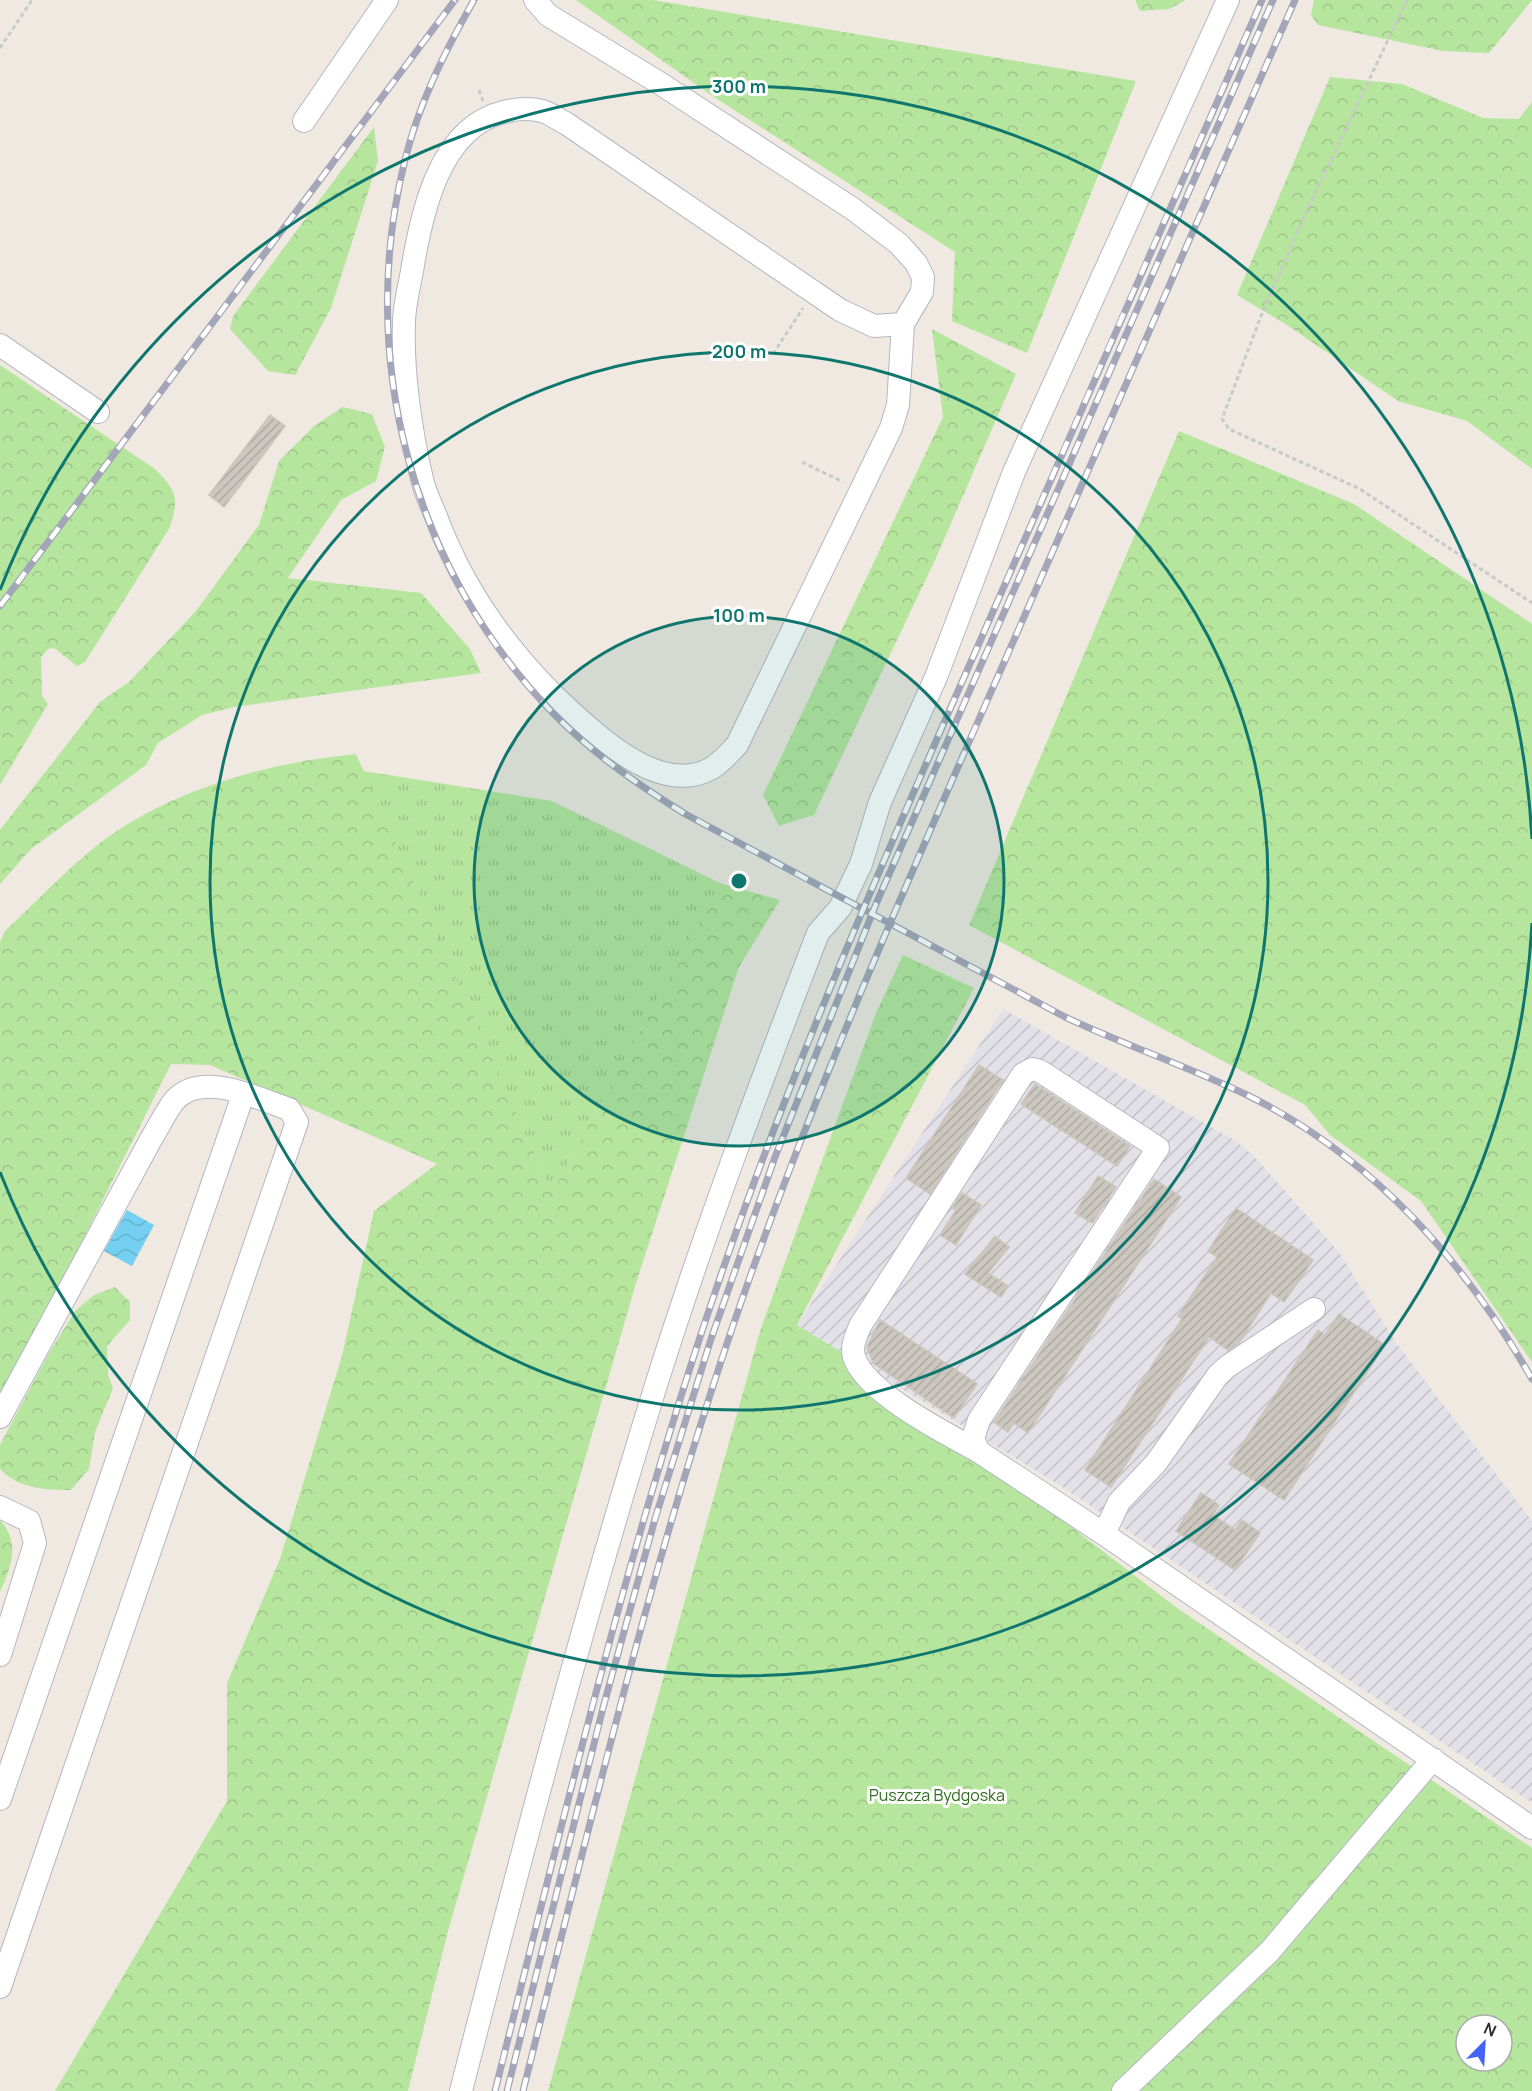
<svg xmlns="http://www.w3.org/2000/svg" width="1532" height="2091" viewBox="0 0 1532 2091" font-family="Manrope,sans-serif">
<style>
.industrial{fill:url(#industrial-furrows)}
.grass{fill:url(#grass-tufts)}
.forest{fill:url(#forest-crowns);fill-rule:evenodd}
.water{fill:url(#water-waves)}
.building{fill:url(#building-hatch);stroke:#cbc5ba;stroke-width:1.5}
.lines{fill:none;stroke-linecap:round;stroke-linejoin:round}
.minor-casing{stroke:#b4b7c1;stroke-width:24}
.path{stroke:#c9c9c9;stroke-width:3;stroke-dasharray:4.5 3;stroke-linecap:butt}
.minor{stroke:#fff;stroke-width:22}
.rail-casing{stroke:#a3a6b8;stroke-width:7}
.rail{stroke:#fff;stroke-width:4.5;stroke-dasharray:14;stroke-linecap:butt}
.ring{fill:none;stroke:#0f766e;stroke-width:3}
.labels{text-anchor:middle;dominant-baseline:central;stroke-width:6;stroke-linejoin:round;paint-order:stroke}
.park-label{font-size:16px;fill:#2c6e1b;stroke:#fff}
.centre{fill:#0f766e;stroke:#fff;stroke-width:3}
.ring-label{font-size:18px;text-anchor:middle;font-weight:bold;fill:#0f766e;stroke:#fff;stroke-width:6;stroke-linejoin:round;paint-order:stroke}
</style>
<defs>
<pattern id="industrial-furrows" width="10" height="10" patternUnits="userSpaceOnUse" patternTransform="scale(1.5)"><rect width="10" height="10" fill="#e3e1e8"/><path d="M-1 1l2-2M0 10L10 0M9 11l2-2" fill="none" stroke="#c3c1c7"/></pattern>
<pattern id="grass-tufts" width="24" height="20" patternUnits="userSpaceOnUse" patternTransform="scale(1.5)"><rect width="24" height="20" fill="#b6e59e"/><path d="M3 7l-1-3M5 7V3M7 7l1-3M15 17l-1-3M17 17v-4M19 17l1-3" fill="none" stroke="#9dc588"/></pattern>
<pattern id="forest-crowns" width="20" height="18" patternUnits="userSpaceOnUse" patternTransform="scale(1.5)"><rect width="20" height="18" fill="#b6e59e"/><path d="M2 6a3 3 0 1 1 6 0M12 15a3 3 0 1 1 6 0" fill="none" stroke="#9dc588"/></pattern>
<pattern id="water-waves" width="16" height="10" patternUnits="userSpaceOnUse" patternTransform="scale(1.5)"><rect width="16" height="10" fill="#75cff0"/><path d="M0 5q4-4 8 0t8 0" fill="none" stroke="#66b2ce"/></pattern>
<pattern id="building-hatch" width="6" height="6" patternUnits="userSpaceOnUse" patternTransform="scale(1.5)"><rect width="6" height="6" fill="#cbc7bf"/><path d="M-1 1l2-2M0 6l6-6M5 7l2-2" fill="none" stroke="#afaba4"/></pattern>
</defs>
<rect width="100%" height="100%" fill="#efe9e1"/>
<path class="industrial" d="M1003,1009L1234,1140L1252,1154L1338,1251L1397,1344L1532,1521V1803L1058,1484L797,1325Z"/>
<path class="grass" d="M363,771L552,801L720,883L552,1194Z"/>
<path class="forest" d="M576,0H653L1136,81L1027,353L952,321L955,252L714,97Z
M1135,0H1186L1169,9L1140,11Z
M1314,0H1532L1489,53L1443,51L1318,25L1311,15Z
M1330,77L1402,84L1483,118L1519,119L1532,102V469L1467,421L1398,401L1287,325L1237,295Z
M374,127L378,161L331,308L295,375L268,371L230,329L233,316Z
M932,329L1016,374L935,560L814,815L779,826L763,795L943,417Z
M0,365L155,469C177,491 179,498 170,527L85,662L77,666L54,648L48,649L41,657L42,696L48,704L0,785Z
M343,407L372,414L385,447L376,481L341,500L288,578L421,593L470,649L481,673L234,707L202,715L158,743L146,765L31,849L0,884V830L100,702L129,682L196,611L259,525L279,461L314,426Z
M1179,431L1354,504L1532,624V1362L1421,1201L1330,1135L1305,1105L969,925Z
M356,754L552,1193L720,883L780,900L739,967L636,1283L448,1931L408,2091H55L227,1801V1683L280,1559L342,1356L374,1211L437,1164L210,1065L171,1064L0,1405V942L5,931C44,895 81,853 126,825C195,783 276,762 356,754Z
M903,955L974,988L797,1325L851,1358L1177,1608L1532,1848V2091H548L761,1328L876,1013ZM1466,2025H1502V2061H1466Z
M115,1287L130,1302V1320L107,1346L108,1375L113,1388L95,1432L89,1469L71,1490C46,1490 19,1489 0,1469V1445L49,1353L76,1310L94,1295Z
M0,1520C21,1543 11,1567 0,1592Z"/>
<path class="water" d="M127,1210L154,1225L132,1266L104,1251Z"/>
<path class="building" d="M270,415L285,426L224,507L209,495Z
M979,1065L1003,1080L930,1194L906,1178Z
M1035,1084L1130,1146L1117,1166L1021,1104Z
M1098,1176L1116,1187L1092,1223L1075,1213Z
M1154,1179L1181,1197L1028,1433L1014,1423L1008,1432L994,1422Z
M962,1193L981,1205L956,1245L940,1235L956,1210L952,1208Z
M1236,1208L1313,1260L1284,1302L1271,1293L1239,1343L1228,1350L1209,1337L1111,1487L1085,1470L1182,1319L1178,1316L1217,1257L1208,1251Z
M995,1236L1009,1247L988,1273L1008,1286L1001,1297L965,1274Z
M1339,1314L1385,1345L1284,1500L1229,1464L1318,1330L1325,1335Z
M880,1320L977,1384L954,1418L873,1363L867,1347Z
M1201,1493L1219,1505L1213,1515L1235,1530L1242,1520L1260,1533L1235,1570L1176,1531Z"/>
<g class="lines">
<g class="minor-casing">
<path id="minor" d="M535,0L548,15L661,84L853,209L899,244L916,263L923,277L922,292L903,324L898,405L891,428L737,745C729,753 722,762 712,768C674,790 630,761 600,737C528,678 470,607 437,519C432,506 425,493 422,479C411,433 402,370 404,323C404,306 409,288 412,271C421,215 439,127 504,112C516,109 530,108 542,111C550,113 559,120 567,124L840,310L874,326L903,324
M304,121L387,0
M0,345L98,412
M0,1417L150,1141C158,1128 165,1113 174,1101C201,1069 258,1099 289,1109L297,1122L0,1987
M978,1451C945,1433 866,1393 854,1357C851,1346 856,1336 860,1326L1023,1074L1032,1069L1040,1071L1158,1148L979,1420L973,1438L978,1451L1104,1534L1532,1828
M0,1507L29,1521L35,1543L0,1655
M1104,1534L1119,1502L1156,1463L1218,1375L1228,1366L1314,1309
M0,1799L243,1095
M461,2091C520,1859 581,1627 652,1398C701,1240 759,1087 818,933L840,908L861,864L880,802L936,677L1014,472L1228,0
M1123,2091L1270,1951L1433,1759"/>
</g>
<path class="path" d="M1407,0L1303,219L1261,316L1222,419L1229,429L1360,489L1532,603
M0,48L32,0
M479,90L483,101
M773,354L803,308
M802,462L843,482"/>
<use href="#minor" class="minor"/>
<g class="rail-casing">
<path id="rail" d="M474,0C445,51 419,103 405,160C356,356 411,567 552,712C592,753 638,785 687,815L1065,1017C1127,1046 1192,1068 1253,1098C1374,1159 1466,1263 1532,1379
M0,606L455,0
M495,2091C566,1808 633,1524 730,1249C801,1047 887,852 973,657C1069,438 1165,219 1262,0
M507,2091L603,1708L655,1519L711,1339L775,1157L876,904L1273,0
M523,2091C594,1808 660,1523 760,1249C833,1048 920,853 1006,658C1102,439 1198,219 1295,0"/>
</g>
<use href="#rail" class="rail"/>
</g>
<circle cx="739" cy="881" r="265" fill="#0f766e" fill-opacity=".12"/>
<g class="ring">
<circle cx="739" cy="881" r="265"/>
<circle cx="739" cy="881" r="529"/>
<path d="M1532 923A794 794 0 0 1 0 1172M0 590A794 794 0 0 1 1532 839"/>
</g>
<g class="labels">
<g class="park-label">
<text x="937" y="1795">Puszcza Bydgoska</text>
</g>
</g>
<circle cx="739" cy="881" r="9" class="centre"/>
<g class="ring-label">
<text x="739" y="93">300 m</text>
<text x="739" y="358">200 m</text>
<text x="739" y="622">100 m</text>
</g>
<g transform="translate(1484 2043) rotate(24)"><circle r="28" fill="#ffffff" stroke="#ababab" stroke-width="1.5"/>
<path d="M0-4.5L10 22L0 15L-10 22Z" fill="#4264fb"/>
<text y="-9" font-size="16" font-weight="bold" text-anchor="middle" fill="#2e2e2e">N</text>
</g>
</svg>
